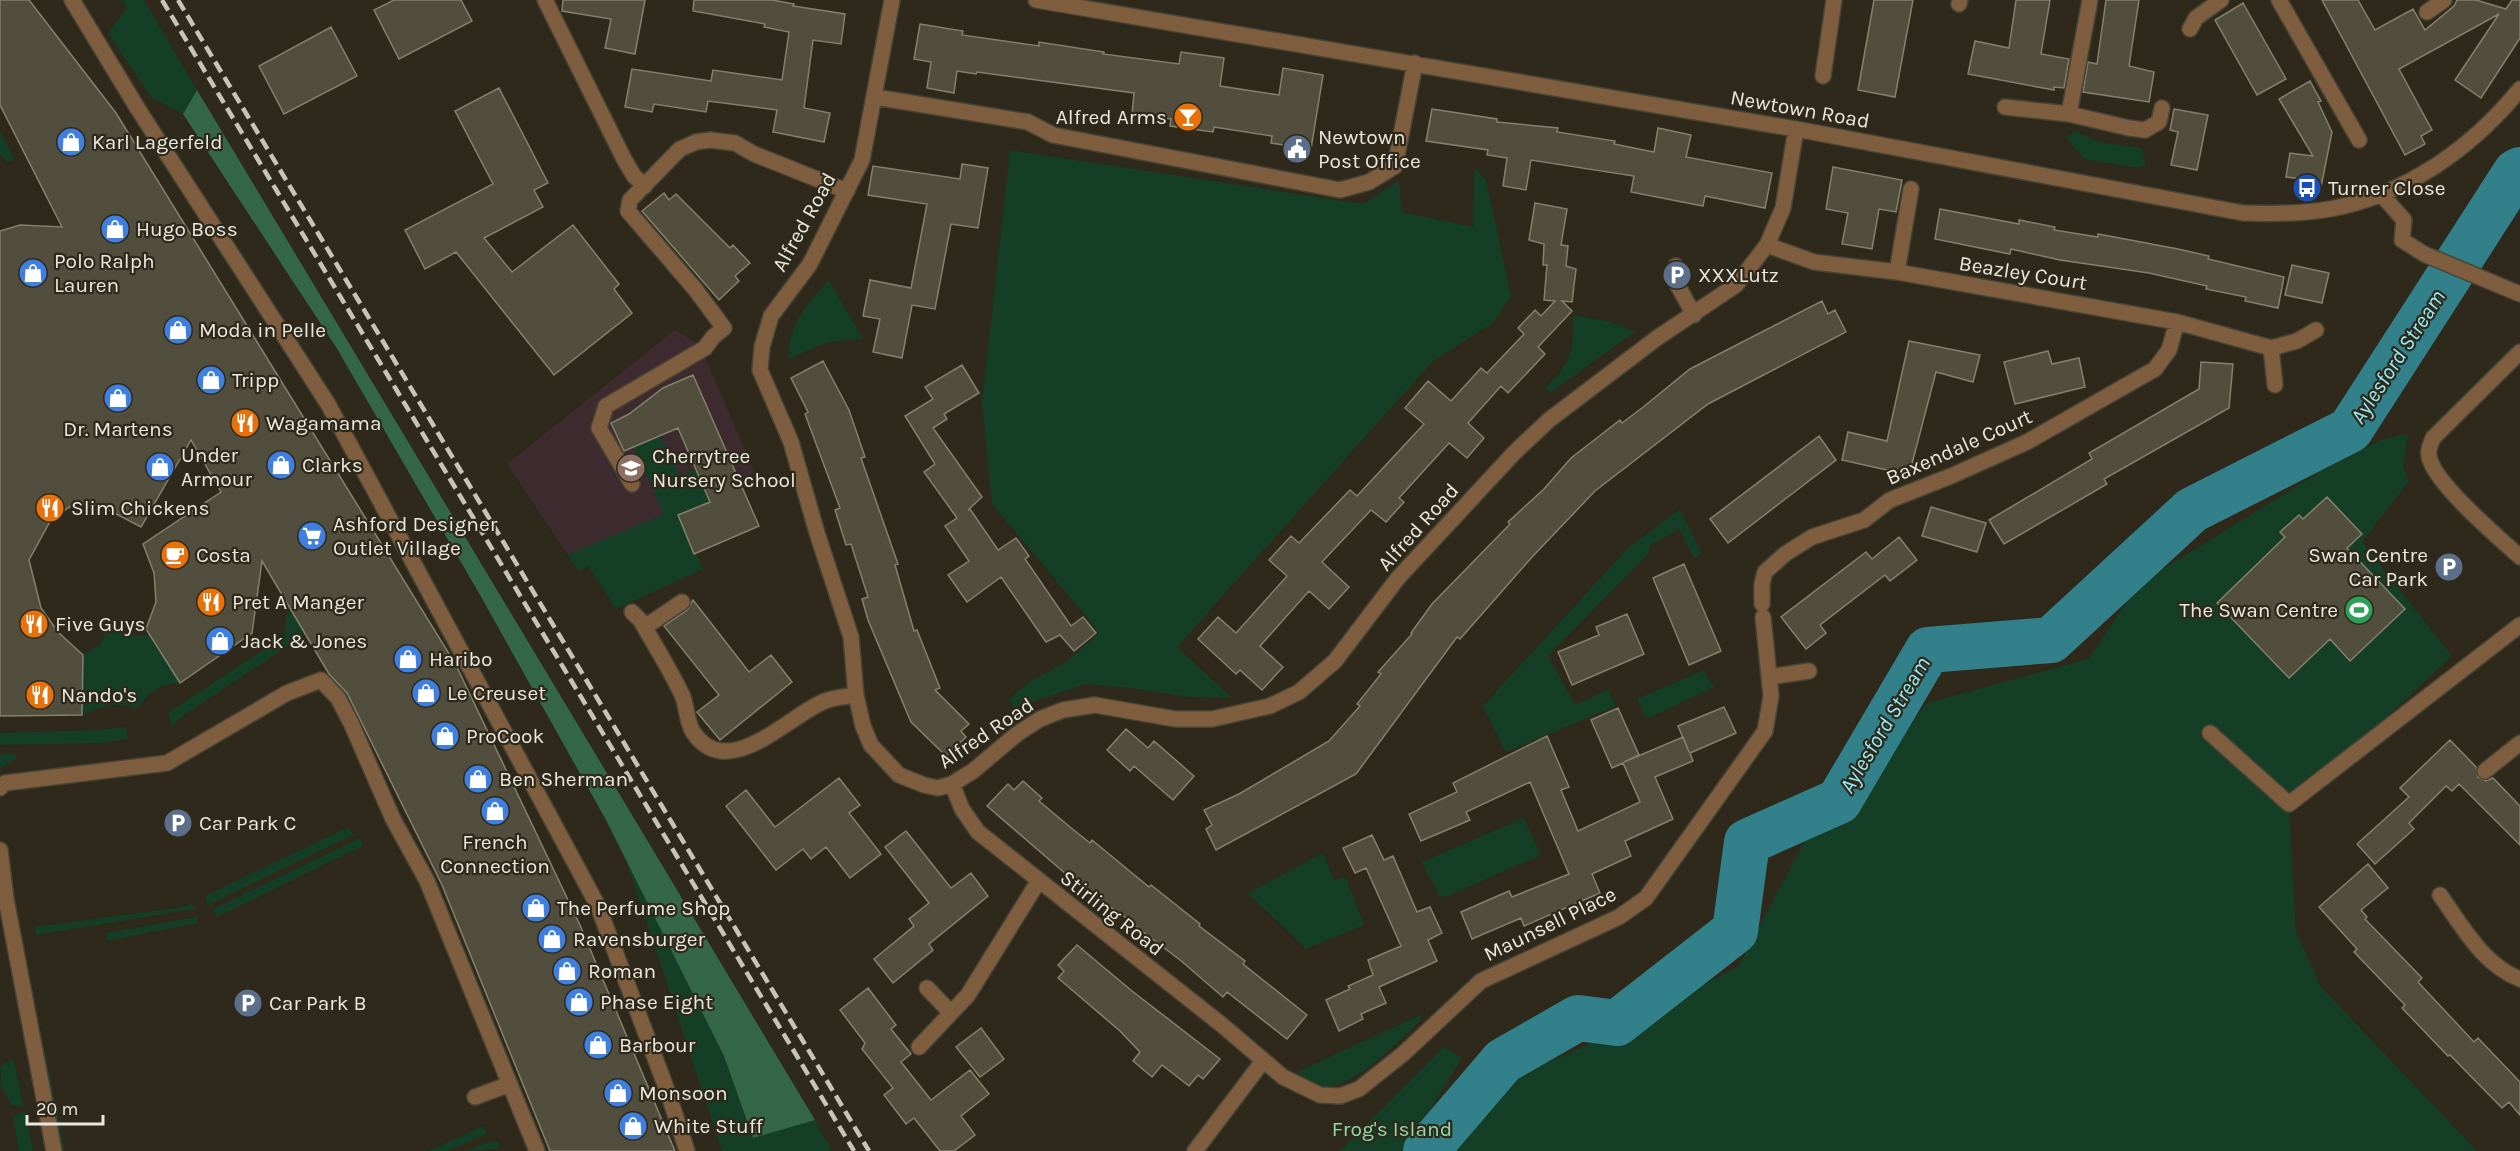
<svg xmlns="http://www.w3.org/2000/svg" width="2520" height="1151" viewBox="0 0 2520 1151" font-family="Karla,sans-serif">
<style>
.education{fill:#3e2b2f}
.green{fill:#153e26}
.forest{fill:#336747}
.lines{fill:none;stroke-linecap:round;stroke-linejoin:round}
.river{stroke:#32808a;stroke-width:46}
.building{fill:#524e3d;stroke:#85806e;stroke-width:1.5}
.minor-casing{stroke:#484435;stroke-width:18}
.minor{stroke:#7e5e3f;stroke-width:15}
.rail{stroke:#c6c4b9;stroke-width:4.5;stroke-dasharray:12 6;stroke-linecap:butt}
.labels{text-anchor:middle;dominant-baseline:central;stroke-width:4.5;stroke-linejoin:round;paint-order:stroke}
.street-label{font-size:21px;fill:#eae8de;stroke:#2e291a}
.poi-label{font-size:21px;fill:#eae8de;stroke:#2e291a;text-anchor:start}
.park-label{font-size:21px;fill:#8eddaa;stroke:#2e291a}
.water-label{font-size:22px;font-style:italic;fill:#96edf9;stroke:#2e291a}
</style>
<rect width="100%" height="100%" fill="#2e291a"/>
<path class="education" d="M675,330L700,345L754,471L742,488L678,515L703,569L616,609L588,566L579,572L507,464Z"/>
<path class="green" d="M122,0H144L197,90L183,114L151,97L108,33L127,8Z
M0,131L15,160L7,163L0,154Z
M2075,131L2100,142L2142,148L2146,164L2138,168L2084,159L2066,137Z
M1010,150L1363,204L1399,181L1402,212L1473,227L1474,168L1486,179L1511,296L1493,323L1433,361L1177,647L1232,698L1189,697L1131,688L1086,684L1015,708L1009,699L1029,682L1066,662L1098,634L1095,627L992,504L982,403Z
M829,280L863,339L828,342L788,359C788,326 807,303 829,280Z
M1573,315L1612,322L1635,332L1550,393L1545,387C1572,363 1574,350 1573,315Z
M2408,434L2403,467L2409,481L2362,542L2452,656L2289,809L2296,932L2321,987L2477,1151H1455L1511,1079L1605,1037L1739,966L1814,823L1862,794L1927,703L2088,659L2139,584L2323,470L2383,439Z
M660,436L680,476L695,468L710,502L678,516L703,569L616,609L588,566L579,572L567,555L664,514L634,447Z
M1680,509L1702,554L1694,558L1679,529L1649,546V553L1548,656L1575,705L1608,689L1616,706L1506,752L1483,706L1628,548Z
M300,604L315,628L180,718L172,727L168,713L284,636L287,614Z
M110,627L139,636L150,634L180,683C159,683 150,692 138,708C113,702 105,705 82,715L83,655L101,643Z
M1704,670L1714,687L1647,719L1637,699Z
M126,727L128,739L102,743L0,745V733L96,730Z
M0,754H15L17,759L0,768Z
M1524,818L1541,855L1448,896L1440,897L1422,862Z
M348,827L353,835L208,905L205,896Z
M360,838L363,846L217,917L213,909Z
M1323,853L1334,880L1346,877L1364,925L1306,949L1248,893Z
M626,860L724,1056L753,1138L815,1120L832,1151H722Z
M192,903L195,909L36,935L34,927L184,907Z
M197,917L198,923L107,941L106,933Z
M1420,1015L1421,1020C1397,1042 1328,1120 1297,1072Z
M40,1028L65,1151H61L35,1029Z
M1444,1047L1462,1058L1405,1151H1340Z
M13,1058L24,1107L11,1105L1,1086V1066Z
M25,1111L33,1151H19L13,1117Z
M484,1126L487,1134L447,1151H428Z
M491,1141L498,1142L500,1149L465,1151Z"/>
<path class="forest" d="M197,90L815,1120L753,1138L724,1056L606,820L480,595L336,347L183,114Z"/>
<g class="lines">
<path class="river" d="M1426,1151L1503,1061L1578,1018L1617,1023L1735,931L1747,842L1839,801L1928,650L2051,640L2192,510L2350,430L2516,172L2520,170"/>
</g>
<path class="building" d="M0,0H29L116,113L456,665L580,925L675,1151H550L442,885L347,693L329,674L262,561L252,633L180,683L146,629L156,602L154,573L143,544L221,492L191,440L141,527L99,505H73L52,518L29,560L41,608L58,632L83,655L82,715L0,716V231L20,225L62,227L0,105Z
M394,0H461L472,21L399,59L374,10Z
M563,0H645L635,54L605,48L611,19L562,11Z
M694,0H772L794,4L793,6L845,14L841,44L813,40L804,108L830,113L824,142L773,132L777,110L708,101L706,112L654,104L652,112L625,107L632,69L711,81L713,70L782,80L789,32L764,27L765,24L693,11Z
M1874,0H1913L1895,97L1858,90Z
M2016,0H2050L2041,54L2069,59L2064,88L2054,87V90L1968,74L1975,41L2009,48Z
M2106,0H2139L2129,66L2154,72L2149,102L2083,92L2088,62L2097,64Z
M2322,0H2358L2375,30L2413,9L2425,30L2454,6L2457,0H2476L2506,9L2512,0H2520V38L2481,98L2455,80L2499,14L2399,69L2432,130L2421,136L2425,144L2405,155Z
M2243,3L2286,79L2257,95L2215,20Z
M920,24L963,31L962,35L1039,46V42L1104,52L1103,54L1179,64L1181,52L1224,58L1220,86L1279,95L1283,68L1323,75L1311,149L1271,143L1272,136L1214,127L1213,132L1170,126L1171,119L1132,114L1134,93L977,72L976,74L957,71L954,93L927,88L931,62L914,59Z
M331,27L357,76L284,114L259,66Z
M2310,81L2321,101L2318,102L2332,132L2321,187L2303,183L2302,179L2286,177L2290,153L2313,156L2279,99Z
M499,88L548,183L534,190L543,207L484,238L512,272L573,225L619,284L614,289L632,313L554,375L456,252L425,269L405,230L493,184L455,111Z
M1432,109L1497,119V122L1558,128L1557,132L1615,141L1614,144L1654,152L1658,128L1691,135L1686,157L1772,173L1765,208L1705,196L1703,206L1631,192L1634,176L1531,160L1526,190L1503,186L1507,158L1487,155L1488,150L1426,141Z
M2174,109L2208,115L2197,170L2171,165L2178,132L2170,130Z
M962,164L988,168L978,228L951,224L935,309L912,305L902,358L873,352L880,319L863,316L870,280L911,288L927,204L868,195L873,166L960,179Z
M1833,167L1902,180L1896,212L1879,209L1872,249L1842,244L1848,213L1826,209Z
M664,193L669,200L676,194L730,248L733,245L750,263L735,276L739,281L719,300L642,211Z
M1535,203L1567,209L1561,245L1568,246L1566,266L1576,269L1572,302L1562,301L1572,311L1538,347L1545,354L1508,393L1501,386L1468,423L1484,438L1467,458L1449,443L1399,498L1404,502L1386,522L1371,510L1322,562L1349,587L1329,609L1309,591L1260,646L1283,667L1262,690L1240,670L1236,674L1198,639L1218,617L1236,633L1287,576L1269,560L1291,536L1299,543L1350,490L1357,496L1424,424L1405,408L1428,381L1451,401L1481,368L1487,373L1524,334L1518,328L1535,310L1541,316L1555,301L1544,300L1547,265H1543L1544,244L1529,240Z
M1940,209L2019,224V220L2055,227L2054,230L2098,237V234L2178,249L2209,256L2208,259L2284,277L2278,308L2245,301L2246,297L2206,289L2207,286L2149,273L2060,260L2011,249L2010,254L1935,239Z
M2292,265L2329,273L2322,303L2285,295Z
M1822,301L1828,314L1835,310L1846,332L1708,404L1595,491L1533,556L1460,639L1457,637L1356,774L1216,850L1206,829L1212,825L1204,810L1239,794L1329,741L1360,706L1357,704L1381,674L1378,672L1412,634L1411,633L1432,604L1510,524L1508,522L1544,489L1571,458L1620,420L1622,423L1642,408L1690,369Z
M1909,341L1980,355L1973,382L1936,372L1909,475L1842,460L1848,432L1887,441Z
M2048,351L2052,364L2079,358L2085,387L2015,404L2004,362Z
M823,361L849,410L865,457L861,458L898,564L895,565L914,631L917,630L940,688L935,690L969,724L961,731L966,737L946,756L911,722L868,620L862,599L868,597L851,544L846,545L835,510L840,508L805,414L808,412L791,378Z
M2201,362L2233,364L2229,408L2104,479L2107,484L2004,544L1989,520L2092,459L2089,453L2199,389Z
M962,365L979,393L944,414L947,419L933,428L982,497L968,510L970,509L998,550L1016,538L1029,556L1025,559L1071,626L1083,617L1096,633L1074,651L1060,635L1046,642L1001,577L967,602L948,575L969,561L945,526L957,518L924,472L935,464L905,416L933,399L925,387Z
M693,375L759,526L694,554L678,515L710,502L678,428L624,451L611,423L629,414L663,388Z
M1819,436L1836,460L1728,543L1710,519Z
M2327,497L2362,534L2347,548L2405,609L2350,661L2330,639L2289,678L2217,603L2285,537L2280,532L2299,515L2303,519Z
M1931,507L1986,523L1977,552L1922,536Z
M1899,537L1917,560L1890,581L1885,575L1820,625L1826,633L1806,649L1781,617L1866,552L1872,559Z
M1684,564L1721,651L1689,665L1653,578Z
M693,600L749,672L771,655L792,682L720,740L697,712L719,695L664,626L687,610Z
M1627,614L1644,654L1572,685L1558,652L1599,635L1596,627Z
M1724,707L1736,733L1690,753L1693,761L1655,777L1673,819L1625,841L1631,856L1592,874L1600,893L1524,926L1521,918L1472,939L1461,912L1509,891L1512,897L1569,874L1530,782L1466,812L1470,820L1421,841L1409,814L1457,792L1453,783L1547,736L1569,787L1561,790L1578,831L1640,802L1623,763L1612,768L1591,720L1618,708L1639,755L1624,762L1683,737L1689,752L1678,726Z
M1126,729L1148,748L1154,741L1194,776L1173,800L1134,766L1130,771L1107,750Z
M2450,740L2476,767L2478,777L2486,781L2493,778L2520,806V845L2459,784L2452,791L2446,786L2409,823L2414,829L2375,864L2357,844L2409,797L2400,788Z
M839,778L860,805L849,813L881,854L850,878L826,847L811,859L803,849L776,870L726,806L746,790L775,827Z
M1023,781L1042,798L1039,801L1070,827L1090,843L1092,840L1149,887L1151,885L1200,924L1199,926L1245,961L1243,964L1307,1015L1287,1039L1227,992L1223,997L1180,960L1134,925L1135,924L1081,887L987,806L1008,784L1014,790Z
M906,831L951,888L971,873L988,896L929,944L933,950L893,983L874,959L914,926L909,919L929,903L885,847Z
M1372,835L1384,860L1393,856L1417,912L1430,907L1442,933L1428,940L1437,961L1379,987L1386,1003L1361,1014L1363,1019L1339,1031L1326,1000L1350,989L1348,986L1373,975L1368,960L1401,946L1366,868L1355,873L1343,848Z
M2368,864L2388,888L2361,910L2367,917L2365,919L2422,978L2418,982L2474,1042L2478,1038L2520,1082V1115L2509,1102L2502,1108L2450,1055L2448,1056L2402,1008L2405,1005L2354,952L2357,949L2319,907Z
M1077,945L1132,991L1220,1059L1203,1079L1198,1075L1189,1086L1162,1065L1152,1077L1133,1061L1140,1052L1120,1031L1058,978L1064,971L1058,965Z
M868,988L896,1025L891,1029L911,1054L901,1062L931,1100L970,1070L989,1094L961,1116L975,1135L954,1151H940L914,1118L906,1124L884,1095L893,1088L862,1049L865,1043L840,1010Z
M981,1028L1004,1059L980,1077L956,1047Z"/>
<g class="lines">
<g class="minor-casing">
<path id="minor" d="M72,0L138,109L328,404L598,906L667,1090L687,1151
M545,0L624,159L634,176L645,186
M892,0L862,160L810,264L771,316L762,347L760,370L791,442L817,533L851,637L856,695L863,726L871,745L899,775L924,785L938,788L952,784L973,771L1017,734L1040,719L1063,710L1095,705L1175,719H1212L1270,706L1299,692L1335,661L1398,578L1515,452L1549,420L1657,338L1736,285L1767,245L1783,208L1796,129
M1036,0L1796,129L2243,213C2272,214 2301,214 2330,209C2406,195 2472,148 2520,89
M2279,0L2359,140
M1959,4L1960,0
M2427,12L2444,0
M2190,29L2196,18L2221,0
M1823,76L1834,0
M875,97L1028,122L1053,135L1340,190L1369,182L1395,166L1415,63
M2005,107L2069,114L2129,128L2145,130L2159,122L2162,108
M2069,114L2090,0
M2381,194L2404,220L2402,240L2424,254L2520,294
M1767,245L1814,262L1897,272L2177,322L2271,348L2297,341L2316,330
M1676,266L1672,275L1694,315
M1897,272L1911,189
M2271,348L2275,385
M2520,352L2433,438C2430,445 2427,452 2430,460C2439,487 2498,537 2520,557
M632,484L599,428L606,406L705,348L713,337L724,328L695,289L628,211L630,200L680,149L696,142L710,140L735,143L754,154L847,191
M1762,604V584L1765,572L1785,554L1812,537L1864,520L1890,500L1951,476L2027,442L2155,369L2169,350L2177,322
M632,612L641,621C655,646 671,671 683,697C687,708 687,723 693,732C728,784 789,715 825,701C834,697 846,697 856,695
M645,627L682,602
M1769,677L1809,671
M2210,733L2289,804L2520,625
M2485,771L2520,743
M952,784L962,809L978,832L1222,1025L1283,1077L1320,1095L1340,1096L1359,1089L1403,1054L1481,981L1619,917L1646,898L1765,731L1771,696L1763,617
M0,788L5,783L167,763L287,693L321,680L338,698L351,723L393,819L427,881L537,1151
M0,850L6,899L54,1151
M2440,895C2462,926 2483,965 2520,979
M927,988L951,1013
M919,1047L968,995L1038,882
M475,1097L510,1084
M1195,1151L1263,1061"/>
</g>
<use href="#minor" class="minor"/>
<path class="rail" d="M162,0L854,1151
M178,0L869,1151"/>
</g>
<defs>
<g id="bar-disc" transform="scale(1.5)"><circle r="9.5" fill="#e8710a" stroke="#2e291a"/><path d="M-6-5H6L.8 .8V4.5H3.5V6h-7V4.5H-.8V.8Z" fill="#fff"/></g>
<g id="shop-disc" transform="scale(1.5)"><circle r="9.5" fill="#3f7fe0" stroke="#2e291a"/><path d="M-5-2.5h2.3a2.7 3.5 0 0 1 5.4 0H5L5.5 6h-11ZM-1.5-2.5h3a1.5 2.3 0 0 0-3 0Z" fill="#fff"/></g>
<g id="civic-disc" transform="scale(1.5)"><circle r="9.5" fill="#5c6f8a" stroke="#2e291a"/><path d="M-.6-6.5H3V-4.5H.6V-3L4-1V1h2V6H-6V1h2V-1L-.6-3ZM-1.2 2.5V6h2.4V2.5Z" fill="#fff"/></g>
<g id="bus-disc" transform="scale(1.5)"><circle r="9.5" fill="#1a4fb4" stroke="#2e291a"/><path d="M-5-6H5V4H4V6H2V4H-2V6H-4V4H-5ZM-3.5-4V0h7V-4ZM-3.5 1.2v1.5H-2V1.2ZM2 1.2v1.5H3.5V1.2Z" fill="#fff"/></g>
<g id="parking-disc" transform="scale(1.5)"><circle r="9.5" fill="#5c6f8a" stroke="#2e291a"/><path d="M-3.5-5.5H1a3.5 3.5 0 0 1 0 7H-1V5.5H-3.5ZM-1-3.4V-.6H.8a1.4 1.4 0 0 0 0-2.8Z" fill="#fff"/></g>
<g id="restaurant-disc" transform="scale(1.5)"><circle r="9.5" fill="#e8710a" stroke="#2e291a"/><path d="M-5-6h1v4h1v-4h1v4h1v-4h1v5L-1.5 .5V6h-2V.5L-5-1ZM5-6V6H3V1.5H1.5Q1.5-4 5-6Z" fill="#fff"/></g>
<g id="school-disc" transform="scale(1.5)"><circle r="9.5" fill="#8d6e63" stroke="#2e291a"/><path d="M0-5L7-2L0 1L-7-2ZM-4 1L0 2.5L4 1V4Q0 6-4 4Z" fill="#fff"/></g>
<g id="supermarket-disc" transform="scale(1.5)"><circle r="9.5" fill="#3f7fe0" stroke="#2e291a"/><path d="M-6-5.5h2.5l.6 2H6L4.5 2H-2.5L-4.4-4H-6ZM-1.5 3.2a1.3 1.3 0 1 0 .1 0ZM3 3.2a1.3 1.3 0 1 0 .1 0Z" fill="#fff"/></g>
<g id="cafe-disc" transform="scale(1.5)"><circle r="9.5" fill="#e8710a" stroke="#2e291a"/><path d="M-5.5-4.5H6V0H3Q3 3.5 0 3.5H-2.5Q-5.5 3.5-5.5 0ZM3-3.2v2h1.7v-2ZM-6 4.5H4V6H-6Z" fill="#fff"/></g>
<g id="stadium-disc" transform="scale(1.5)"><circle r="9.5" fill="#2e9e5b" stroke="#2e291a"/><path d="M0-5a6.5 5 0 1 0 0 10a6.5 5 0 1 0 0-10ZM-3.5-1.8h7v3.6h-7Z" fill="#fff"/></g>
</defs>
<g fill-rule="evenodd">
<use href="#bar-disc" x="1188" y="117"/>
<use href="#shop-disc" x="71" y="142"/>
<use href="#civic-disc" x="1297" y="149"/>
<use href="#bus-disc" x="2307" y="188"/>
<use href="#shop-disc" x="115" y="229"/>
<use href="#shop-disc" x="33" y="273"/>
<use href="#parking-disc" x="1677" y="275"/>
<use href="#shop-disc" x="178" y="330"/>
<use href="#shop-disc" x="211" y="380"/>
<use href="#shop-disc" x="118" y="398"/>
<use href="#restaurant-disc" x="245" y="423"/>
<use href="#shop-disc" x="281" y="465"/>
<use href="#shop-disc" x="160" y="467"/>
<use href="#school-disc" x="631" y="468"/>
<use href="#restaurant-disc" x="50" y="508"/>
<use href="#supermarket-disc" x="312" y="536"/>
<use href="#cafe-disc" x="175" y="555"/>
<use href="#parking-disc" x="2449" y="567"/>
<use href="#restaurant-disc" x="211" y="602"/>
<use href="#stadium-disc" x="2359" y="610"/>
<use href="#restaurant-disc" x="34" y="624"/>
<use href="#shop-disc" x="220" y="641"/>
<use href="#shop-disc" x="408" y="659"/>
<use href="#shop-disc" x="426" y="693"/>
<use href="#restaurant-disc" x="40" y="695"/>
<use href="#shop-disc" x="445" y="736"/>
<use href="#shop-disc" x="478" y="779"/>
<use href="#shop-disc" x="495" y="811"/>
<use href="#parking-disc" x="178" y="823"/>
<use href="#shop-disc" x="536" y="908"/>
<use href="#shop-disc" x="552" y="939"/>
<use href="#shop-disc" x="567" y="971"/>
<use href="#shop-disc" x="579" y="1002"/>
<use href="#parking-disc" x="248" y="1003"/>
<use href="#shop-disc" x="598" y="1045"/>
<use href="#shop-disc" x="618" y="1093"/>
<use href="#shop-disc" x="633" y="1126"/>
</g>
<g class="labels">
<g class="street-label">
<text transform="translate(1800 109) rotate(10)">Newtown Road</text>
<text transform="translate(804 222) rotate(-61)">Alfred Road</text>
<text transform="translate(2023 273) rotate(9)">Beazley Court</text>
<text transform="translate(1959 447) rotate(-24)">Baxendale Court</text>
<text transform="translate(1418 527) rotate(-48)">Alfred Road</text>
<text transform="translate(986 733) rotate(-34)">Alfred Road</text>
<text transform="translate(1112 913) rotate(38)">Stirling Road</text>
<text transform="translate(1550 924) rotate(-26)">Maunsell Place</text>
</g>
<g class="poi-label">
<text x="1167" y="117" text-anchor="end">Alfred Arms</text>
<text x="1318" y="137">Newtown<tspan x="1318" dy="24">Post Office</tspan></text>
<text x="92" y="142">Karl Lagerfeld</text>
<text x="2328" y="188">Turner Close</text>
<text x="136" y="229">Hugo Boss</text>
<text x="54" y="261">Polo Ralph<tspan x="54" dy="24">Lauren</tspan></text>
<text x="1698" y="275">XXXLutz</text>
<text x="199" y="330">Moda in Pelle</text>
<text x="232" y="380">Tripp</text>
<text x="266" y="423">Wagamama</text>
<text x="118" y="429" text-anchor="middle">Dr. Martens</text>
<text x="181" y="455">Under<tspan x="181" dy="24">Armour</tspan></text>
<text x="652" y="456">Cherrytree<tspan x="652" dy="24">Nursery School</tspan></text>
<text x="302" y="465">Clarks</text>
<text x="71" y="508">Slim Chickens</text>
<text x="333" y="524">Ashford Designer<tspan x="333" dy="24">Outlet Village</tspan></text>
<text x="196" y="555">Costa</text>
<text x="2428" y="555" text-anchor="end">Swan Centre<tspan x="2428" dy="24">Car Park</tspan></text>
<text x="232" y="602">Pret A Manger</text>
<text x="2338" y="610" text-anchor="end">The Swan Centre</text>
<text x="55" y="624">Five Guys</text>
<text x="241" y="641">Jack &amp; Jones</text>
<text x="429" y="659">Haribo</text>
<text x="447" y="693">Le Creuset</text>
<text x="61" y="695">Nando's</text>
<text x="466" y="736">ProCook</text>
<text x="499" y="779">Ben Sherman</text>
<text x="199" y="823">Car Park C</text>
<text x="495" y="842" text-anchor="middle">French<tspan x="495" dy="24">Connection</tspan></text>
<text x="557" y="908">The Perfume Shop</text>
<text x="573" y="939">Ravensburger</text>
<text x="588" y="971">Roman</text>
<text x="600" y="1002">Phase Eight</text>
<text x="269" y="1003">Car Park B</text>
<text x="619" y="1045">Barbour</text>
<text x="639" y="1093">Monsoon</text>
<text x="654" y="1126">White Stuff</text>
</g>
<g class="park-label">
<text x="1392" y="1129">Frog's Island</text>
</g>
<g class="water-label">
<text transform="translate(2398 357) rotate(-57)">Aylesford Stream</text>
<text transform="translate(1885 725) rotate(-59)">Aylesford Stream</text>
</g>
</g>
<path d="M27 1115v9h76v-9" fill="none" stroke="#eae8de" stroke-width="3"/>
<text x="36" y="1115" font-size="18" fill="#eae8de" stroke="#2e291a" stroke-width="4.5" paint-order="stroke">20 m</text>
</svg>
